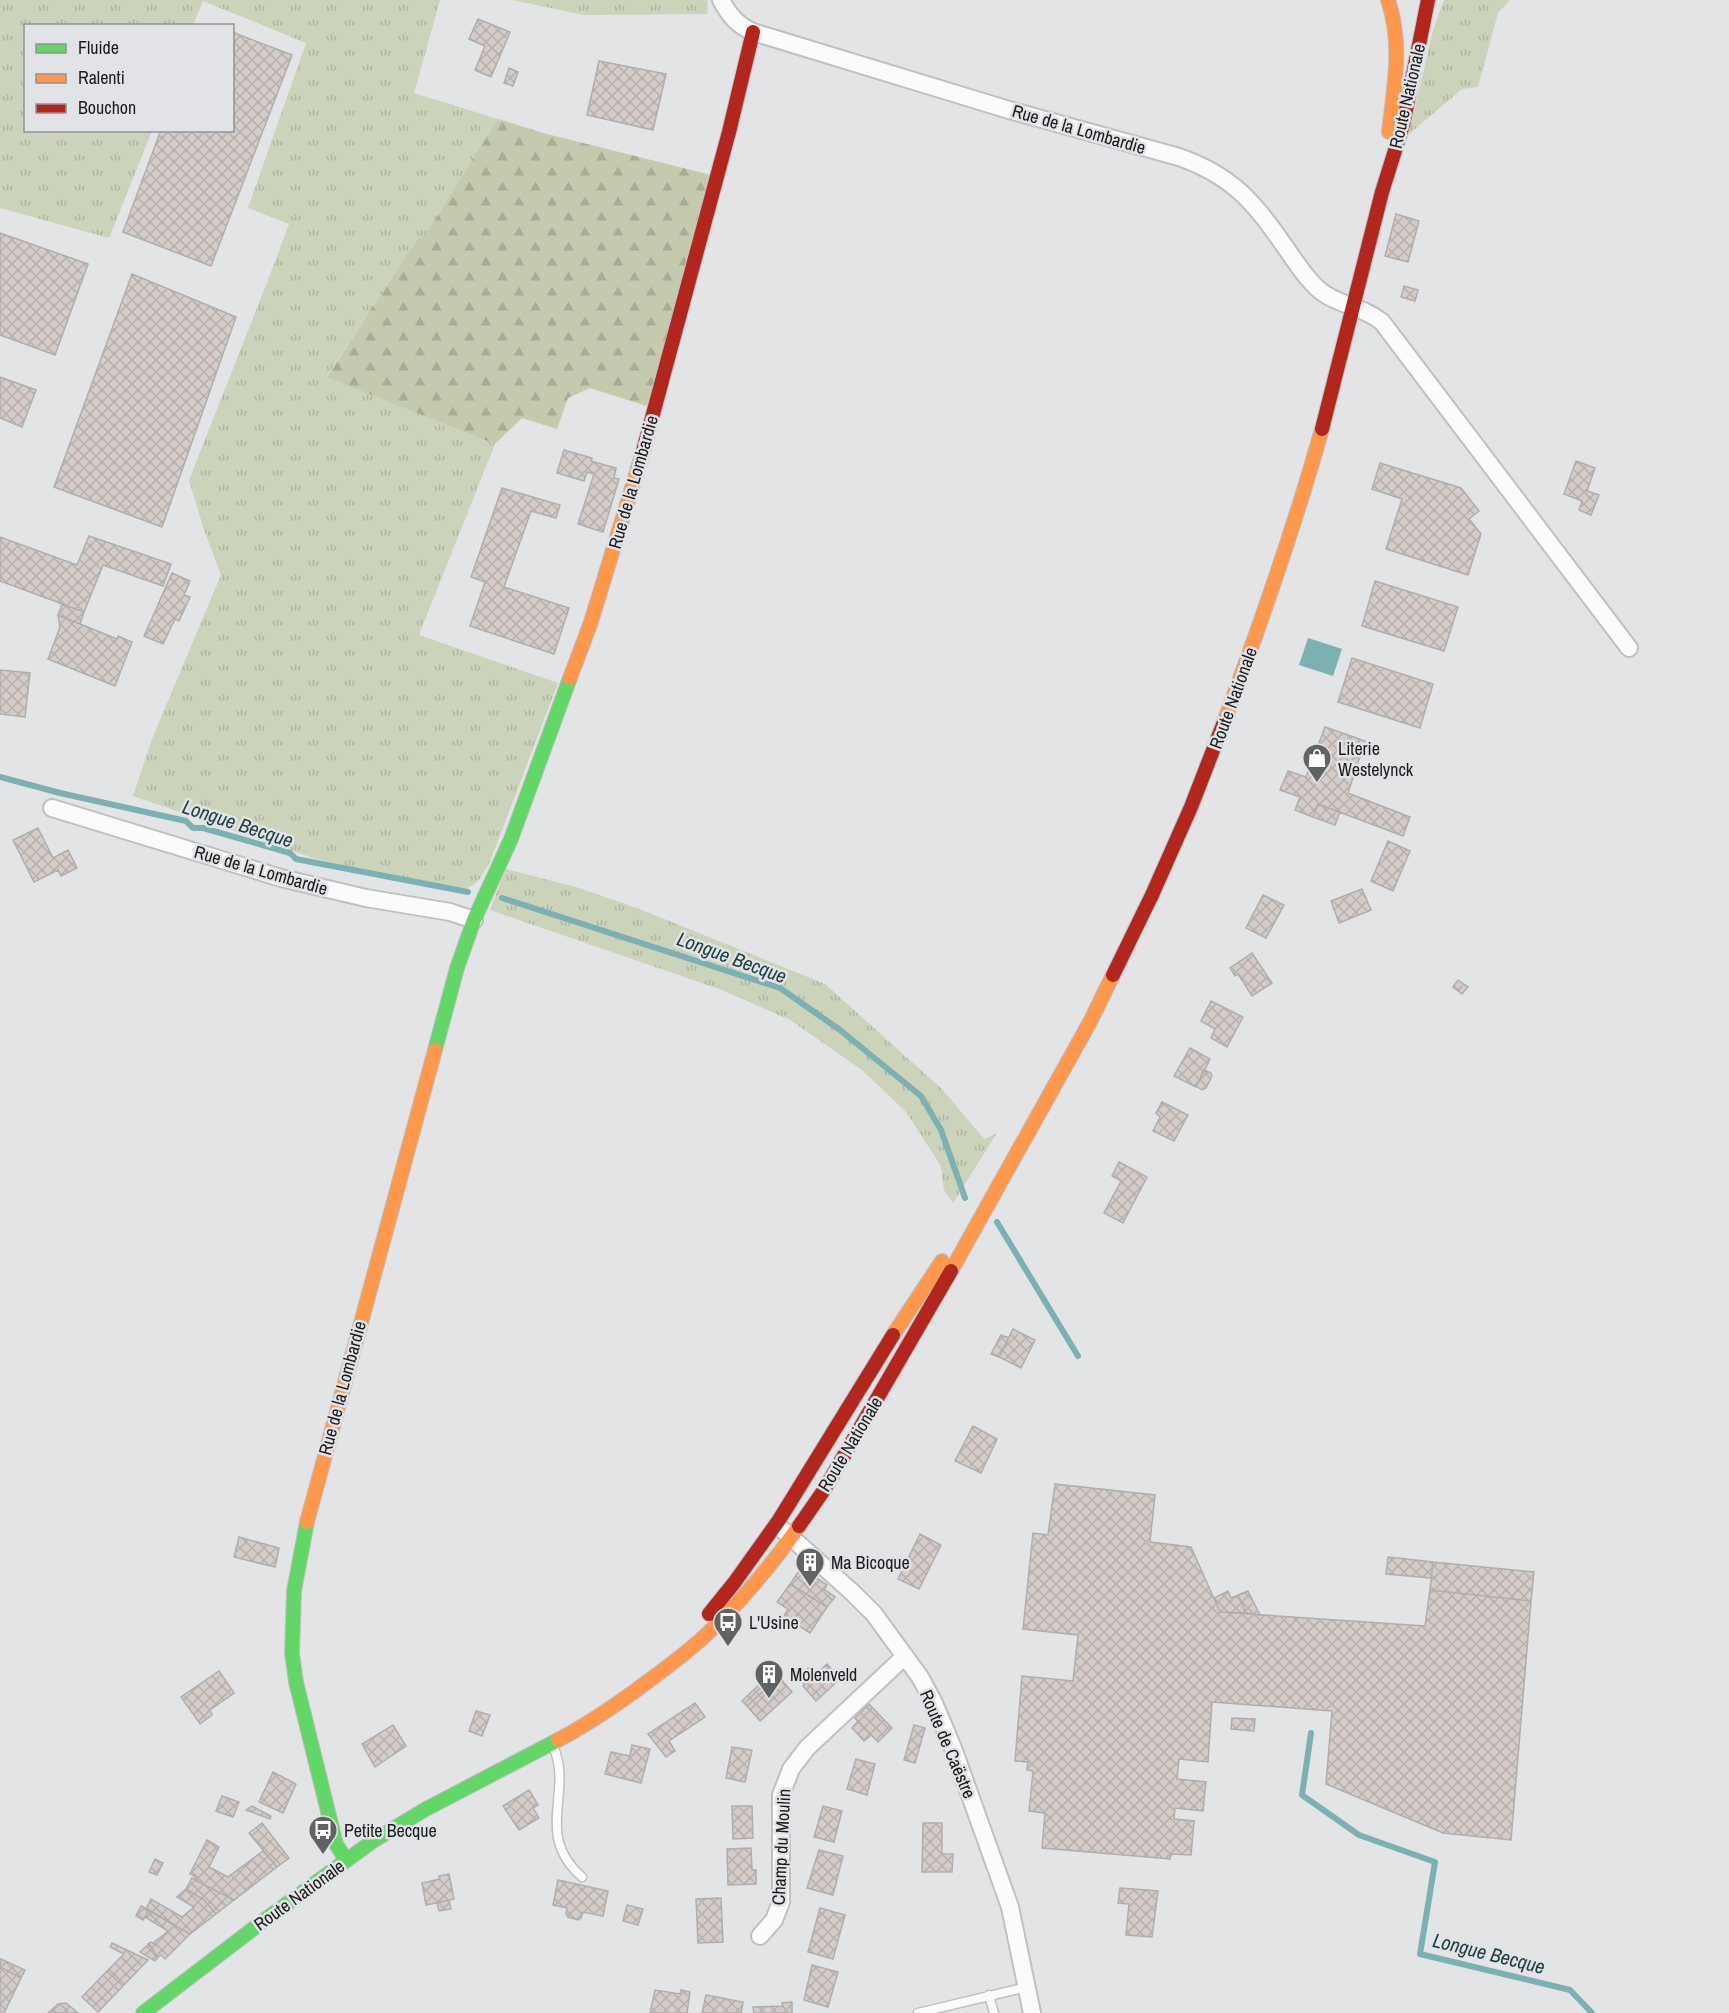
<svg xmlns="http://www.w3.org/2000/svg" width="1729" height="2013" viewBox="0 0 1729 2013" font-family="'Archivo Narrow',sans-serif">
<style>
.grass{fill:url(#grass-tufts)}
.forest{fill:url(#forest-firs)}
.water{fill:#7cb0b3}
.lines{fill:none;stroke-linecap:round;stroke-linejoin:round}
.stream{stroke:#7cb0b3;stroke-width:6}
.building{fill:url(#building-cross-hatch);stroke:#aeaeaf;stroke-width:1.5}
.lane-casing{stroke:#bfc0c2;stroke-width:11}
.street-casing{stroke:#bfc0c2;stroke-width:20}
.fast-casing{stroke:#bfc0c2;stroke-width:16}
.slow-casing{stroke:#bfc0c2;stroke-width:16}
.jam-casing{stroke:#bfc0c2;stroke-width:16}
.lane{stroke:#fbfbfb;stroke-width:8}
.street{stroke:#fbfbfb;stroke-width:16}
.fast{stroke:#63d668;stroke-width:14}
.slow{stroke:#ff974d;stroke-width:14}
.jam{stroke:#b3261e;stroke-width:14}
.labels{text-anchor:middle;dominant-baseline:central;stroke-width:5;stroke-linejoin:round;paint-order:stroke}
.street-label{font-size:18px;fill:#1c1c1e;stroke:#e1e3e7}
.poi-label{font-size:18px;fill:#1c1c1e;stroke:#e1e3e7;text-anchor:start}
.water-label{font-size:20px;font-style:italic;fill:#1b3e40;stroke:#e1e3e7}
</style>
<defs>
<pattern id="grass-tufts" width="24" height="20" patternUnits="userSpaceOnUse" patternTransform="scale(1.5)"><rect width="24" height="20" fill="#ccd3bb"/><path d="M3 7l-1-3M5 7V3M7 7l1-3M15 17l-1-3M17 17v-4M19 17l1-3" fill="none" stroke="#afb5a0"/></pattern>
<pattern id="forest-firs" width="22" height="20" patternUnits="userSpaceOnUse" patternTransform="scale(1.5)"><rect width="22" height="20" fill="#c3caae"/><path d="M5 1l3.5 6h-7zM16 11l3.5 6h-7z" fill="#a7ad95"/></pattern>
<pattern id="building-cross-hatch" width="8" height="8" patternUnits="userSpaceOnUse" patternTransform="scale(1.5)"><rect width="8" height="8" fill="#d5ccc9"/><path d="M0 0l8 8M0 8l8-8" fill="none" stroke="#b6afac"/></pattern>
</defs>
<rect width="100%" height="100%" fill="#e2e4e6"/>
<path class="grass" d="M0,0H440L414,93L543,133L498,120L426,234L398,270L327,376L495,444L419,635L558,683L489,864C478,882 476,887 455,891L313,858L133,796L152,739L221,575L203,527L189,480L268,280L289,224L248,208L306,43L203,1L193,25L26,26V130L152,131L109,238L0,208Z
M512,0H707L708,14L584,15Z
M1444,0H1510L1498,13L1478,87L1462,89L1409,134L1433,30Z
M506,869L576,887L637,908L825,984L942,1089L984,1139L997,1133L953,1203L944,1190L941,1166L906,1112L862,1070L790,1020L722,990L490,910Z"/>
<path class="forest" d="M498,119L543,133L711,175L650,407L590,388L568,398L557,429L522,418L495,444L327,377L417,240L426,234Z"/>
<path class="water" d="M1308,638L1342,649L1333,676L1299,665Z"/>
<g class="lines">
<path class="stream" d="M0,777L60,793L186,821L193,828H203L290,853L296,859L468,892
M502,898L780,988L840,1030L921,1096L941,1130L965,1198
M997,1222L1078,1356
M1311,1733L1302,1795L1359,1835L1435,1862L1420,1954L1570,1990L1592,2013"/>
</g>
<path class="building" d="M478,19L510,32L491,77L475,70L485,46L469,39Z
M232,32L292,55L211,266L123,232L161,130H232Z
M599,61L666,74L653,130L587,115Z
M509,68L518,72L513,86L504,83Z
M1396,214L1419,221L1408,262L1385,256Z
M0,233L88,264L55,355L0,335Z
M132,274L236,317L162,527L54,487Z
M1404,286L1418,290L1415,301L1401,297Z
M0,377L36,390L22,427L0,418Z
M564,450L592,458L591,461L616,468L614,478L619,479L603,532L578,524L594,474L587,472L584,481L557,473Z
M1576,461L1595,468L1587,491L1599,495L1591,515L1579,510L1582,501L1564,494Z
M1380,463L1461,488L1479,511L1469,519L1481,534L1468,575L1386,549L1402,499L1372,489Z
M502,488L560,505L556,518L531,511L504,587L569,608L554,654L470,626L485,582L471,577Z
M89,536L171,564L163,586L103,565L84,612L0,581V537L77,565Z
M172,573L190,581L184,595L190,597L179,621L175,619L163,644L144,636Z
M1375,581L1458,607L1444,651L1362,626Z
M62,604L84,612L80,624L58,615Z
M58,615L117,639L118,636L132,642L115,686L48,659L60,627Z
M1352,658L1433,684L1420,728L1338,702Z
M0,670L30,673L25,717L0,714Z
M1325,727L1365,741L1348,793L1410,817L1403,836L1318,804L1313,817L1295,810L1300,797L1280,790L1288,771L1306,777Z
M1318,804L1340,812L1335,825L1313,817Z
M38,828L53,858L68,850L77,868L61,876L58,870L34,882L13,840Z
M1388,841L1410,851L1393,891L1371,881Z
M1362,889L1371,910L1339,923L1331,901Z
M1263,895L1284,905L1266,938L1246,928Z
M1252,953L1272,983L1252,996L1238,974L1235,976L1230,968Z
M1458,980L1468,987L1462,994L1453,987Z
M1211,1001L1243,1017L1227,1047L1211,1038L1215,1029L1201,1021Z
M1190,1048L1210,1059L1196,1087L1174,1076Z
M1204,1070L1211,1073L1212,1076L1206,1088L1202,1090L1196,1086Z
M1162,1102L1188,1115L1174,1141L1153,1131L1160,1117L1156,1113Z
M1119,1162L1147,1177L1123,1223L1104,1213L1121,1181L1112,1176Z
M1013,1329L1035,1340L1021,1368L999,1357Z
M1001,1335L1009,1338L999,1357L991,1354Z
M973,1426L997,1439L981,1473L955,1461Z
M1055,1484L1155,1495L1150,1542L1191,1547L1220,1612L1425,1626L1430,1590L1531,1601L1511,1840L1443,1833L1326,1784L1332,1711L1212,1702L1208,1762L1179,1759L1177,1779L1206,1782L1203,1811L1175,1808L1174,1819L1194,1821L1191,1855L1171,1854L1170,1859L1042,1848L1045,1813L1029,1811L1033,1771L1027,1770L1028,1762L1015,1761L1022,1676L1073,1681L1078,1635L1023,1629L1033,1533L1048,1535Z
M920,1534L941,1545L919,1589L898,1579Z
M239,1537L279,1548L275,1567L234,1557Z
M1388,1557L1433,1562L1431,1578L1386,1574Z
M1433,1562L1534,1572L1531,1601L1430,1590Z
M801,1568L827,1585L824,1589L835,1597L827,1607L790,1584Z
M790,1584L827,1607L810,1633L784,1616L788,1609L777,1602Z
M1228,1591L1231,1598L1238,1595L1246,1613L1220,1612L1214,1598Z
M1248,1591L1260,1615L1246,1613L1238,1595Z
M827,1664L840,1679L816,1701L803,1686Z
M808,1668L815,1675L804,1684L797,1677Z
M219,1671L234,1693L210,1710L212,1715L200,1724L181,1697Z
M773,1671L779,1677L747,1706L742,1701Z
M779,1677L792,1692L760,1721L747,1706Z
M695,1703L705,1717L669,1741L675,1751L666,1757L648,1734Z
M869,1704L892,1728L878,1742L855,1718Z
M476,1711L490,1715L482,1736L469,1731Z
M1232,1718L1255,1719L1254,1731L1231,1729Z
M858,1721L871,1735L864,1741L852,1728Z
M393,1725L406,1746L375,1767L362,1744Z
M914,1725L925,1728L915,1763L904,1760Z
M632,1745L650,1749L641,1783L605,1774L611,1752L630,1756Z
M732,1747L752,1750L745,1782L726,1778Z
M856,1759L875,1764L867,1795L847,1789Z
M273,1772L296,1784L283,1813L259,1802Z
M529,1790L538,1805L533,1808L539,1818L519,1830L503,1806Z
M222,1796L239,1802L233,1817L216,1811Z
M252,1806L271,1816L270,1819L246,1810Z
M732,1806H752L753,1838L733,1839Z
M823,1806L842,1811L834,1842L814,1837Z
M262,1823L289,1858L277,1867L249,1833Z
M923,1823H942V1854H953L952,1872H922Z
M207,1840L219,1847L209,1867L228,1877L263,1851L277,1867L234,1900L195,1880L196,1877L190,1874Z
M751,1848L752,1870H756V1884L728,1885L727,1849Z
M819,1850L843,1856L833,1895L807,1888Z
M155,1859L163,1863L157,1875L149,1872Z
M449,1874L454,1899L426,1905L422,1883L440,1879L439,1876Z
M192,1878L203,1884L234,1900L216,1914L204,1900L186,1889Z
M558,1880L608,1891L603,1916L583,1912L581,1918L578,1920L568,1917L566,1914L567,1908L553,1905Z
M1120,1888L1158,1891L1152,1937L1126,1935L1129,1904L1118,1903Z
M186,1889L204,1900L216,1914L190,1934L146,1909L151,1899L182,1917L194,1907L177,1897Z
M721,1898L723,1942L698,1943L696,1899Z
M449,1900L451,1909L439,1911L437,1903Z
M627,1905L643,1909L638,1925L623,1921Z
M141,1906L149,1910L143,1920L136,1916Z
M820,1908L845,1915L833,1959L808,1952Z
M149,1910L190,1934L165,1959L161,1955L158,1957L148,1944L151,1942L156,1946L153,1943L168,1931L145,1917Z
M112,1943L148,1960L123,1986L107,1971L124,1954L110,1947Z
M149,1944L158,1957L155,1961L140,1952Z
M1,1959L25,1970L21,1978L0,1967Z
M812,1965L838,1972L828,2007L804,2000Z
M0,1967L21,1978L4,2013H0Z
M107,1971L123,1986L98,2012L82,1997Z
M655,1990L680,1994L681,1990L690,1992L687,2013H650Z
M706,1995L743,2002L741,2013H702Z
M792,2002V2013H754L753,2007L783,2006L782,2003Z
M66,2003L78,2013H48L58,2004Z"/>
<g class="lines">
<g class="lane-casing">
<path id="lane" d="M553,1746C574,1792 533,1834 582,1877
M989,1995L994,2013
M918,2013L1027,1987"/>
</g>
<g class="street-casing">
<path id="street" d="M721,0C729,15 737,25 753,32L1009,110L1179,157C1230,175 1253,200 1283,244C1294,259 1303,275 1317,288C1335,305 1361,305 1382,322L1629,648
M52,808L281,878L366,898L450,912L474,920
M783,1530L853,1593L874,1614L920,1677L934,1703L953,1748L1010,1907L1032,2013
M760,1936L774,1920L781,1902V1795L791,1769L807,1748L905,1656"/>
</g>
<g class="fast-casing">
<path id="fast" d="M435,1050L457,968L474,920L511,839L570,678
M307,1522L294,1591L292,1653L296,1682L336,1844L346,1860
M143,2013L266,1919L373,1841L426,1809L558,1740"/>
</g>
<g class="slow-casing">
<path id="slow" d="M1388,0C1403,44 1394,87 1389,132
M570,678L591,622L642,455
M1224,722C1260,626 1294,528 1322,429
M951,1271L1090,1022L1113,975
M893,1335L942,1261
M307,1522L435,1050
M558,1740C585,1726 610,1709 635,1691C659,1673 685,1655 707,1634C741,1601 772,1565 799,1526"/>
</g>
<g class="jam-casing">
<path id="jam" d="M1322,429L1382,192L1403,125L1428,0
M642,455L729,132L753,32
M1113,975L1152,895L1191,807L1224,722
M799,1526L824,1490L951,1271
M709,1614L734,1583L779,1520L893,1335"/>
</g>
<use href="#lane" class="lane"/>
<use href="#street" class="street"/>
<use href="#fast" class="fast"/>
<use href="#slow" class="slow"/>
<use href="#jam" class="jam"/>
</g>
<defs>
<g id="shop-pin" transform="scale(1.5)"><path d="M0 17L-7.5 6A9.5 9.5 0 1 1 7.5 6Z" fill="#616264" stroke="#e1e3e7"/><path d="M-5-2.5h2.3a2.7 3.5 0 0 1 5.4 0H5L5.5 6h-11ZM-1.5-2.5h3a1.5 2.3 0 0 0-3 0Z" fill="#fff"/></g>
<g id="building-pin" transform="scale(1.5)"><path d="M0 17L-7.5 6A9.5 9.5 0 1 1 7.5 6Z" fill="#616264" stroke="#e1e3e7"/><path d="M-4-6H4V6H1V3H-1V6H-4ZM-2.5-4.3h1.7v1.8h-1.7ZM.8-4.3h1.7v1.8H.8ZM-2.5-1h1.7V.8h-1.7ZM.8-1h1.7V.8H.8Z" fill="#fff"/></g>
<g id="bus-pin" transform="scale(1.5)"><path d="M0 17L-7.5 6A9.5 9.5 0 1 1 7.5 6Z" fill="#616264" stroke="#e1e3e7"/><path d="M-5-6H5V4H4V6H2V4H-2V6H-4V4H-5ZM-3.5-4V0h7V-4ZM-3.5 1.2v1.5H-2V1.2ZM2 1.2v1.5H3.5V1.2Z" fill="#fff"/></g>
</defs>
<g fill-rule="evenodd">
<use href="#shop-pin" x="1317" y="758"/>
<use href="#building-pin" x="810" y="1562"/>
<use href="#bus-pin" x="728" y="1622"/>
<use href="#building-pin" x="769" y="1674"/>
<use href="#bus-pin" x="323" y="1830"/>
</g>
<g class="labels">
<g class="street-label">
<text transform="translate(1407 96) rotate(-77)">Route Nationale</text>
<text transform="translate(1079 129) rotate(16)">Rue de la Lombardie</text>
<text transform="translate(633 482) rotate(-74)">Rue de la Lombardie</text>
<text transform="translate(1233 698) rotate(-70)">Route Nationale</text>
<text transform="translate(261 870) rotate(16)">Rue de la Lombardie</text>
<text transform="translate(342 1388) rotate(-75)">Rue de la Lombardie</text>
<text transform="translate(850 1444) rotate(-59)">Route Nationale</text>
<text transform="translate(948 1744) rotate(67)">Route de Caëstre</text>
<text transform="translate(781 1847) rotate(-87)">Champ du Moulin</text>
<text transform="translate(299 1895) rotate(-36)">Route Nationale</text>
</g>
<g class="poi-label">
<text x="1338" y="748">Literie<tspan x="1338" dy="21">Westelynck</tspan></text>
<text x="831" y="1562">Ma Bicoque</text>
<text x="749" y="1622">L'Usine</text>
<text x="790" y="1674">Molenveld</text>
<text x="344" y="1830">Petite Becque</text>
</g>
<g class="water-label">
<text transform="translate(238 823) rotate(18)">Longue Becque</text>
<text transform="translate(732 957) rotate(20)">Longue Becque</text>
<text transform="translate(1489 1953) rotate(14)">Longue Becque</text>
</g>
</g>
<rect x="24" y="24" width="210" height="108" fill="#e1e3e7" stroke="#929397" stroke-width="1.5"/>
<rect x="36" y="44" width="30" height="9" fill="#63d668" stroke="#929397" stroke-width="1.5"/>
<text x="78" y="54" font-size="18" fill="#1c1c1e">Fluide</text>
<rect x="36" y="74" width="30" height="9" fill="#ff974d" stroke="#929397" stroke-width="1.5"/>
<text x="78" y="84" font-size="18" fill="#1c1c1e">Ralenti</text>
<rect x="36" y="104" width="30" height="9" fill="#b3261e" stroke="#929397" stroke-width="1.5"/>
<text x="78" y="114" font-size="18" fill="#1c1c1e">Bouchon</text>
</svg>
